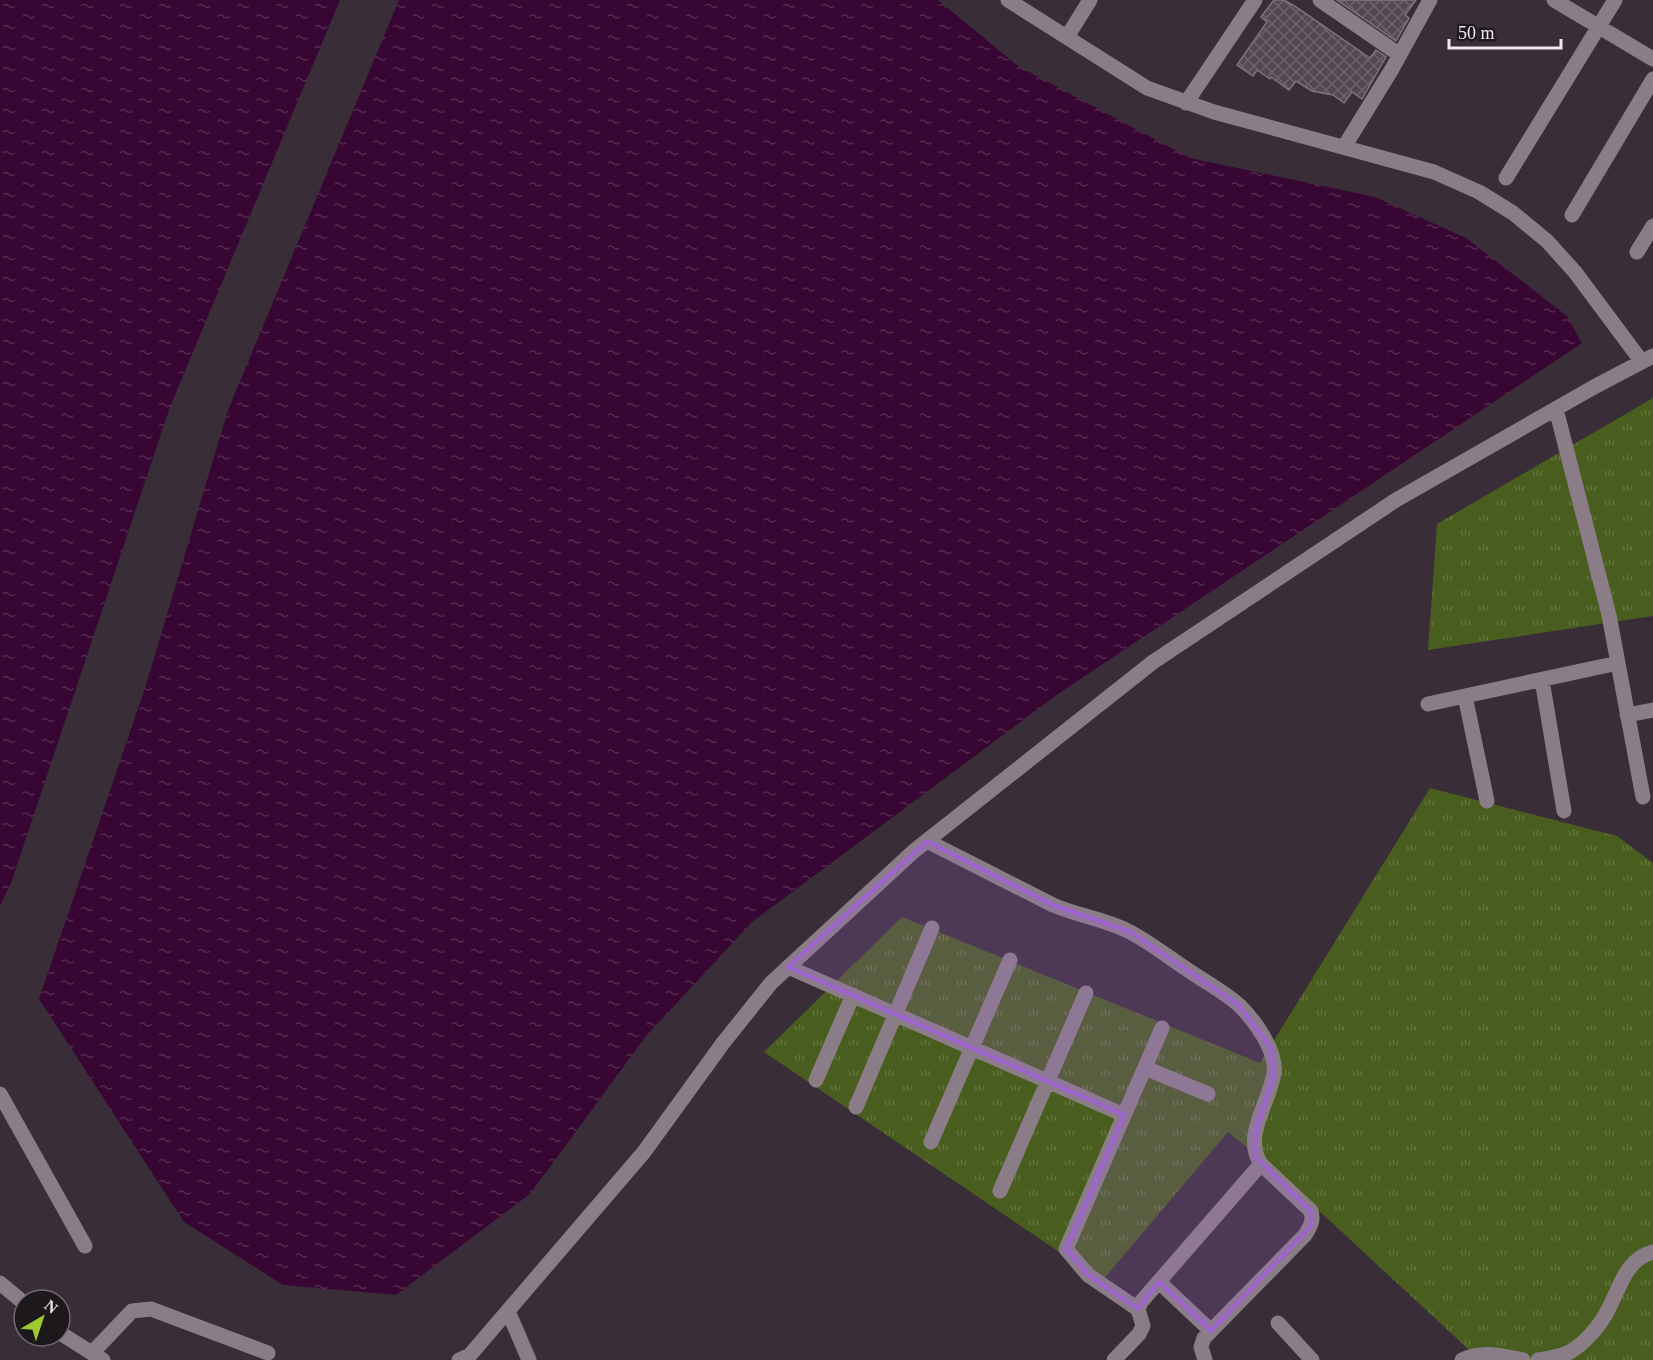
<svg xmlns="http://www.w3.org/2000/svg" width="1653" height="1360" viewBox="0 0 1653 1360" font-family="Georgia,serif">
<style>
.grass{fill:url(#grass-tufts)}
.water{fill:url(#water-ripples)}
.building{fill:url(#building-cross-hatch);stroke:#80737d;stroke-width:1.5}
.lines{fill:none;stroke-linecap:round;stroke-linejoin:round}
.minor{stroke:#8b7d88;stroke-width:15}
.marked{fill:#9e65cd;fill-opacity:0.2;stroke:#9e65cd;stroke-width:4.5;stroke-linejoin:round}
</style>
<defs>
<pattern id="grass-tufts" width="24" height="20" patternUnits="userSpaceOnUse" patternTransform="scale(1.5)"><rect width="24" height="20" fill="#495d1e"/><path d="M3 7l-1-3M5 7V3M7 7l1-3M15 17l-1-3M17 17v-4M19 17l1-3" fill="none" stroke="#64743f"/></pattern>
<pattern id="water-ripples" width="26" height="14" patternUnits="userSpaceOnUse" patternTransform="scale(1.5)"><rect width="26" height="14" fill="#380632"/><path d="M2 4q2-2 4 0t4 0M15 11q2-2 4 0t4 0" fill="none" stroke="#552a50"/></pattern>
<pattern id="building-cross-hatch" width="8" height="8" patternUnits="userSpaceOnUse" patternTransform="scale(1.5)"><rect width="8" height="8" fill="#554852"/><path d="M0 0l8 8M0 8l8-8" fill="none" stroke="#6e626b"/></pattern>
</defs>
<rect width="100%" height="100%" fill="#392d37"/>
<path class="grass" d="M1653,398V616L1428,650L1437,524Z
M1430,788L1617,836L1653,863V1360H1480L1274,1169L1228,1132L1102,1281L764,1052L902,917L1260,1063Z"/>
<path class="water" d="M0,0H340L170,407L11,883L0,906Z
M399,0H938L1018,66L1190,158L1375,197L1466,238L1567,316L1582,343L1058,694L752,922L646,1036L530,1194L396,1295L283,1285L184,1222L39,999L145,688L228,410Z"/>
<path class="building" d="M1274,0H1284L1296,7L1370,58L1376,50L1386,57L1362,99L1352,92L1344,103L1333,95L1312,91L1296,81L1289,90L1271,77L1270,79L1257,70L1253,76L1237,65L1267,22L1261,17Z
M1337,0H1416L1405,15L1409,18L1396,41Z"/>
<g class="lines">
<path class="minor" d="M1008,0L1147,88L1214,112L1434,172L1479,192L1513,213L1547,241L1575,272L1642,362
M1320,0L1400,55
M1554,0L1653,59
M1067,37L1090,0
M1186,103L1255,0
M1344,147L1392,69L1430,0
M1506,178L1615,0
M1572,215L1653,79
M1637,252L1653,226
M1556,409L1609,615L1643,797
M1542,680L1564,811
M1465,696L1487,801
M1428,704L1618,663
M1627,715L1653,710
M927,841L1053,905C1078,916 1106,919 1130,932C1151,943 1171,959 1191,972C1207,983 1226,993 1240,1006C1255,1021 1277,1051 1274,1073C1270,1102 1242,1136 1261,1164L1311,1211C1314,1221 1310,1227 1305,1235L1204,1338L1201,1347L1205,1360
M788,967L1124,1115
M1145,1068L1208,1094
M816,1080L853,995
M0,1094L85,1246
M856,1107L932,928
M931,1142L1010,960
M1000,1191L1086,993
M1159,1282L1211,1331
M0,1283L24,1303
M1138,1309L1088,1275L1066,1249L1162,1028
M508,1311L529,1360
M1278,1323L1312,1360
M60,1333L103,1360
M92,1353L132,1311L151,1309L268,1353
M459,1360L470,1355L644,1152L723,1043L771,983L914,851L1153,662L1396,500L1594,387L1653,356
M1114,1360L1139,1334L1143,1326L1138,1309L1141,1302L1261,1164
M1462,1360C1483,1350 1501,1356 1523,1360
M1538,1360C1550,1358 1563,1357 1573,1350C1587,1341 1602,1323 1609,1308C1620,1287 1626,1259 1653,1252"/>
</g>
<path class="marked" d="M927,841L1053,905L1131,932L1239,1005L1271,1048L1274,1074L1256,1132L1255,1156L1311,1211L1312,1225L1211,1331L1159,1282L1138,1309L1088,1275L1066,1249L1124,1115L788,967Z"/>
<g transform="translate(42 1318) rotate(39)"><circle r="28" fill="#1d181c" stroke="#726c70" stroke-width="1.5"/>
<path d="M0-4.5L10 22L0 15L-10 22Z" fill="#9dca30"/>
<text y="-9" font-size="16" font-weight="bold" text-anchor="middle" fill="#f1e9ef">N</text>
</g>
<path d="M1449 39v9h112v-9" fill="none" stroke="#f1e9ef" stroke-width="3"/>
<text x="1458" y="39" font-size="18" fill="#f1e9ef" stroke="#1d181c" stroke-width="4.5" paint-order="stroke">50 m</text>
</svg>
